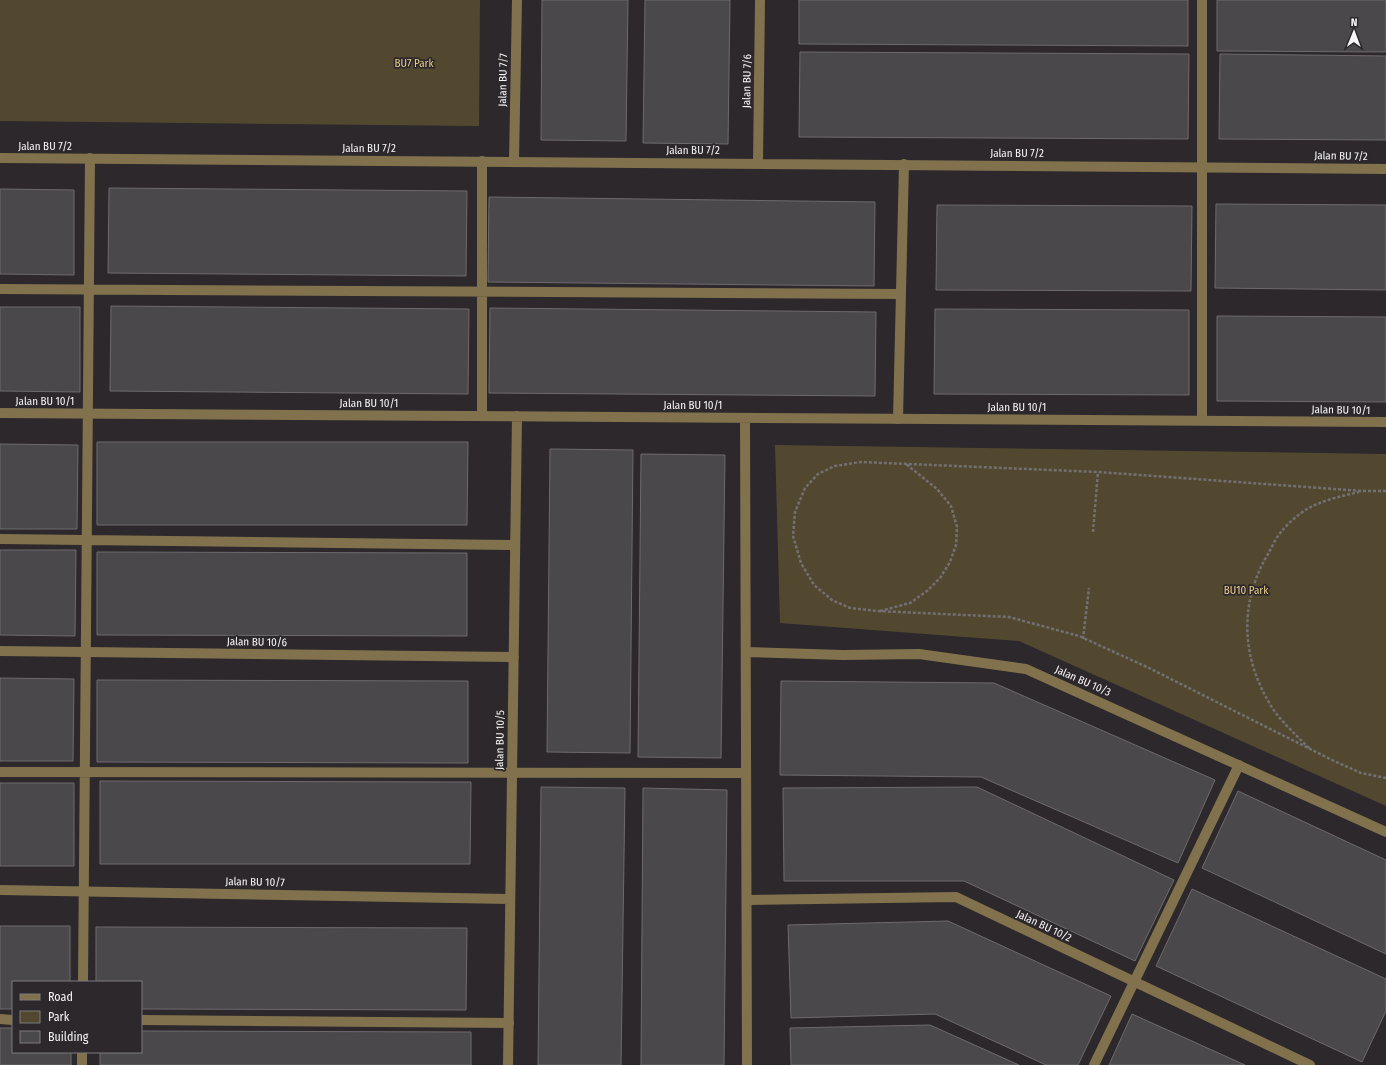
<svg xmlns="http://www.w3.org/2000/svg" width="1386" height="1065" viewBox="0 0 1386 1065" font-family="'Fira Sans Condensed',sans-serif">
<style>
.green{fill:#524830}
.building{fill:#4b484c;stroke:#6e6a6e}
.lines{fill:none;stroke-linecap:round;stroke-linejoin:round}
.path{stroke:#737073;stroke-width:2.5;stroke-dasharray:3 2;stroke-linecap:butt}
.lane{stroke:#81724d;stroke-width:10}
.street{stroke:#81724d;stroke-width:10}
.labels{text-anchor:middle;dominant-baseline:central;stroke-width:3.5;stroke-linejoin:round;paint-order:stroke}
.park-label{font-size:11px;fill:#e9cd86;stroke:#2c282c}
.street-label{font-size:11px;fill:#f6f4f6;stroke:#2c282c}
</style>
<rect width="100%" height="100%" fill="#2c282c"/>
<path class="green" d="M0,0H480L479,126L0,121Z
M775,445L1386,454V806L1019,641L780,623Z"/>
<path class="building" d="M542,0H628L626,141L541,140Z
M645,0H730L728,144L643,143Z
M799,0H1188V46L799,44Z
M1217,0H1386V52L1217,51Z
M800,52L1189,54L1188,139L799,137Z
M1220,54L1386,56V140L1219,139Z
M109,188L467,191L466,276L108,273Z
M0,189L74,190V275L0,274Z
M489,197L875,202L874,286L488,282Z
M1216,204L1386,205V290L1215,288Z
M937,205L1192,206L1191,291L936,290Z
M111,306L469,309L468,394L110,391Z
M0,307H80V392L0,391Z
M490,308L876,312L875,396L489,393Z
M935,309L1189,310V395L934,394Z
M1217,316L1386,317V402L1217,401Z
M97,442H468L467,525H97Z
M0,444L78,445L77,529H0Z
M550,449L633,450L630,753L547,752Z
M641,454L725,455L721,758L638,757Z
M0,550H76L75,636L0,635Z
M97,552L467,553V636L97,635Z
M0,678L74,679L73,761H0Z
M97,680L468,681V763L97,762Z
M781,681L994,683L1215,780L1178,863L981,777L780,775Z
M100,781L471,782L470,864H100Z
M0,783H74V866H0Z
M541,787L625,788L621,1065H538Z
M977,787L1174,880L1135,961L964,881H784L783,788Z
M643,788L727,790L724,1065H641Z
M1238,791L1386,860V954L1202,868Z
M1192,889L1386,979V1011L1362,1062L1156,966Z
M948,921L1111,996L1078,1065H1046L935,1014L791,1018L788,925Z
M0,926H70V982H13V1009H0Z
M96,927L467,928L466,1010L141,1009V982H96Z
M1132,1014L1245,1065H1109Z
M930,1025L1019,1065H791L790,1028Z
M0,1028H13V1052H71V1065H0Z
M141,1031L471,1032V1065H100V1052H141Z"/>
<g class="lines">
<path class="path" d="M1386,491H1362L1098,472L861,462L835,466L818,474L805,488L795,512L793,536L801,563L814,585L832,600L850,608L877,611L1009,617L1079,636L1147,667L1334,761L1361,773L1386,778
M1093,532L1098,472
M880,611L910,603L927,591L940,578L950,562L956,545L957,527L951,506L937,489L906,464
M1083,639L1089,588
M1309,748C1297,736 1285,725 1275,712C1242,663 1237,606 1268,554C1272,547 1276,537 1282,531C1287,524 1300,513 1307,509C1323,500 1342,496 1359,492"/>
<path class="lane" d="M1202,0V420
M0,289L901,294
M482,416V161
M898,419L904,164
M0,539L515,545
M0,772L746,773
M83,982L90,158
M0,1019L13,1020
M141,1020L509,1023
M82,1065V1052
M1094,1065L1239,765"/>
<path class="street" d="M0,158L1386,169
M514,161L517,0
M758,163L760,0
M0,413L1386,422
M745,418L747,1065
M0,651L514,657
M746,652L843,655L919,654L1026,669L1386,832
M0,890L510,899
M747,900L956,897L1310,1065
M508,1065L517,416"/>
</g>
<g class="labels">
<g class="park-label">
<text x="414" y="63">BU7 Park</text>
<text x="1246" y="590">BU10 Park</text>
</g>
<g class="street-label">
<text transform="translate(503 80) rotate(-89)">Jalan BU 7/7</text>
<text transform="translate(747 81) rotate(-89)">Jalan BU 7/6</text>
<text x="45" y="146">Jalan BU 7/2</text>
<text x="369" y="148">Jalan BU 7/2</text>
<text x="693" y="150">Jalan BU 7/2</text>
<text x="1017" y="153">Jalan BU 7/2</text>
<text transform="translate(1341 156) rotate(1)">Jalan BU 7/2</text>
<text x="45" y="401">Jalan BU 10/1</text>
<text x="369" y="403">Jalan BU 10/1</text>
<text x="693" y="405">Jalan BU 10/1</text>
<text x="1017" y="407">Jalan BU 10/1</text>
<text transform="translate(1341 410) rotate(1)">Jalan BU 10/1</text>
<text transform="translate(257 642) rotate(1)">Jalan BU 10/6</text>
<text transform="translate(1083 681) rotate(24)">Jalan BU 10/3</text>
<text transform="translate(500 740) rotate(-89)">Jalan BU 10/5</text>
<text transform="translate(255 882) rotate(1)">Jalan BU 10/7</text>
<text transform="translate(1044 926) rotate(25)">Jalan BU 10/2</text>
</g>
</g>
<rect x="12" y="981" width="130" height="72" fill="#2c282c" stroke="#7d7a7d"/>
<rect x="20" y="994" width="20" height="6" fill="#81724d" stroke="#7d7a7d"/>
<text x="48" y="1001" font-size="12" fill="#f6f4f6">Road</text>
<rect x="20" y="1011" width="20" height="12" fill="#524830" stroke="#7d7a7d"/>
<text x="48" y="1021" font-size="12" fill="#f6f4f6">Park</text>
<rect x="20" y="1031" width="20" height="12" fill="#4b484c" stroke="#7d7a7d"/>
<text x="48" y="1041" font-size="12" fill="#f6f4f6">Building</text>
<g transform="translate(1354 32) rotate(1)" stroke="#2c282c" stroke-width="3" paint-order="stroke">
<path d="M0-3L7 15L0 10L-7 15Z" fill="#f6f4f6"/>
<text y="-6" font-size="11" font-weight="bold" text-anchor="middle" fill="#f6f4f6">N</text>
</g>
</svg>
